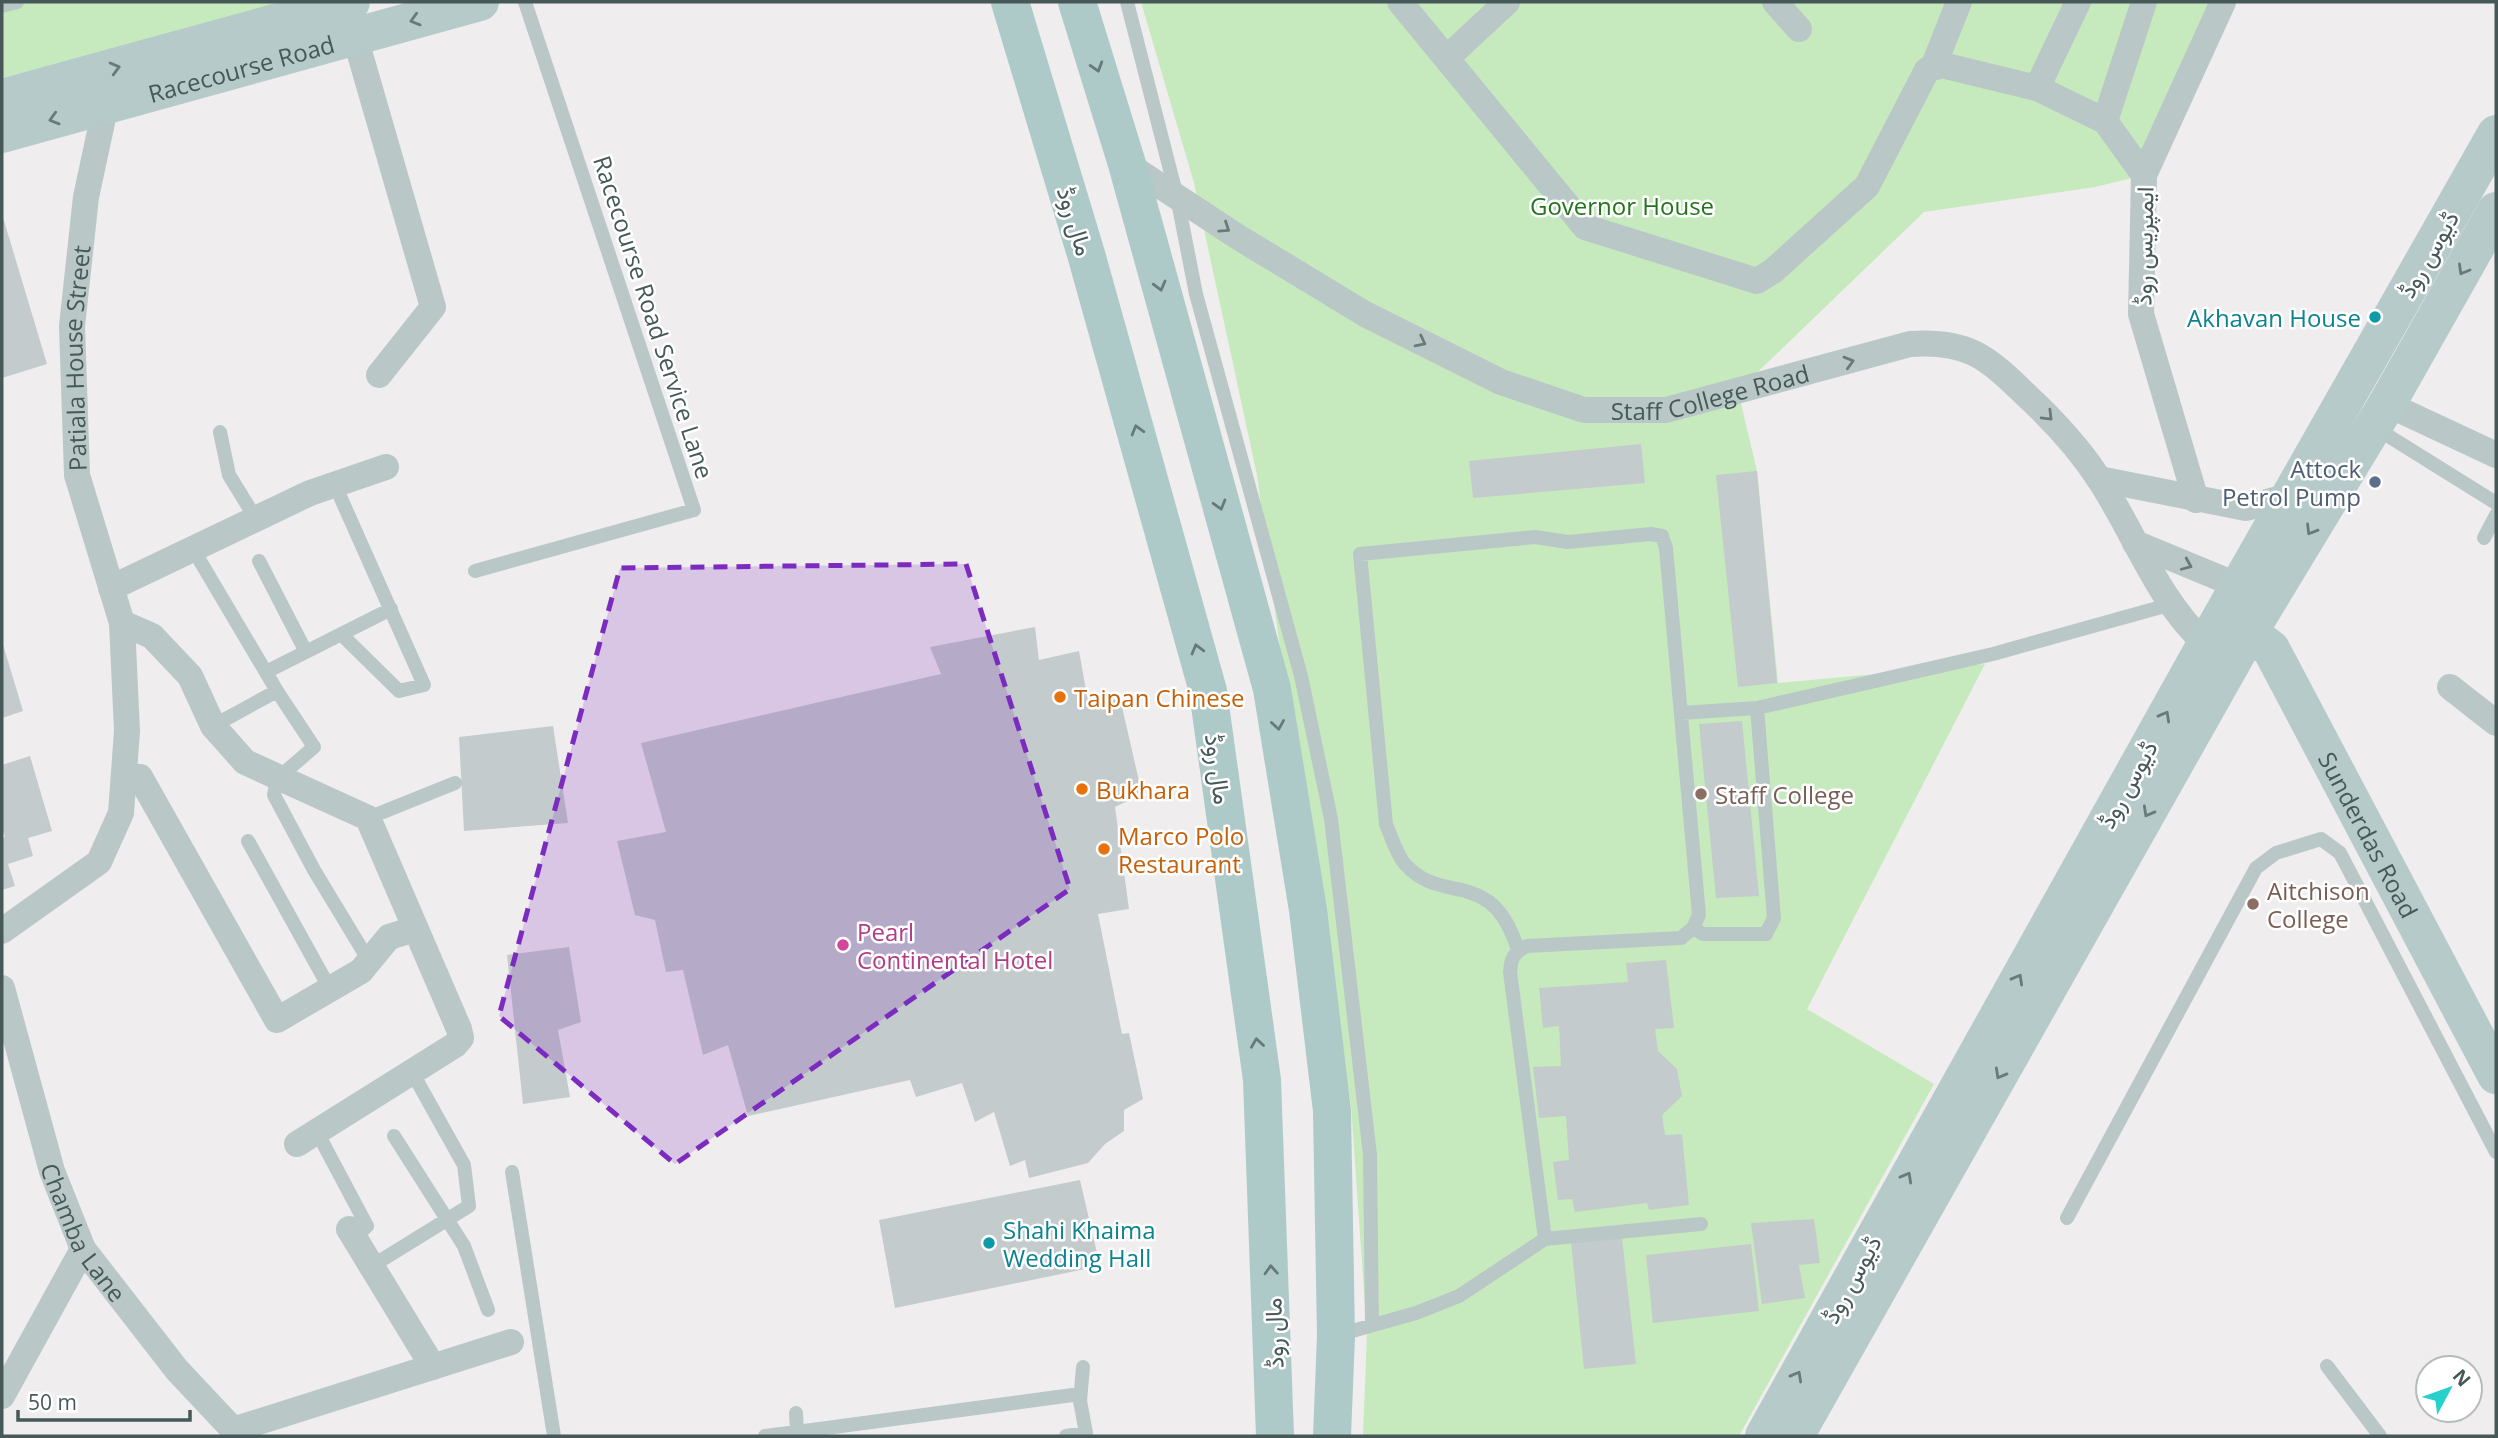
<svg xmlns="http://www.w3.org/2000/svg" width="2498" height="1438" viewBox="0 0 2498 1438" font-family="'Open Sans',Vazirmatn,sans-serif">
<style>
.green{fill:#c6eabd}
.building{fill:#c4cbcc}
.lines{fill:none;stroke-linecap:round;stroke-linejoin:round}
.service{stroke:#b9c8c7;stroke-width:14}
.minor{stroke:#b9c8c7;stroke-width:26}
.secondary{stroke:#b6cac9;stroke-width:38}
.primary{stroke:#aecac8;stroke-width:38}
.oneway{stroke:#687a79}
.oneway2{stroke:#657a79}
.marked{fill:#7b2cbf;fill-opacity:0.2;stroke:#7b2cbf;stroke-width:5;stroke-dasharray:14 9;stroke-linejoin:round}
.culture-dot{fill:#0f9aa8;stroke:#fff;stroke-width:2.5}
.service-dot{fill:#5c6f8a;stroke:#fff;stroke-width:2.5}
.food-dot{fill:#e8710a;stroke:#fff;stroke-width:2.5}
.education-dot{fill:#8d6e63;stroke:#fff;stroke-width:2.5}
.hotel-dot{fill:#d1479c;stroke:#fff;stroke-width:2.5}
.labels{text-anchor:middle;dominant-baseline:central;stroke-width:5;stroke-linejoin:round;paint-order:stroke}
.street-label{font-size:24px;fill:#465857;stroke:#fff}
.park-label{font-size:24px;fill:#24741d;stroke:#fff}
.culture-label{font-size:24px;fill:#0d838f;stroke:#fff;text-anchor:end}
.service-label{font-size:24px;fill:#4e5e75;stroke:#fff;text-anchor:end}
.food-label{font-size:24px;fill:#c56008;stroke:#fff;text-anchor:start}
.education-label{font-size:24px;fill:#785e54;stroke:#fff;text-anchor:start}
.hotel-label{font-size:24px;fill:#b23c85;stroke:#fff;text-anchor:start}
</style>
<rect width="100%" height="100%" fill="#efedee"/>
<path class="green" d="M2,2H287L2,78Z
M1141,2H2223L2144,175L2095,187L1924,212L1738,391L1757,471L1778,683L1985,664L1807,1009L1934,1084L1739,1436H1363L1367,1334L1351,1105L1285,686L1257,475L1194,183Z"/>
<path class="building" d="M2,214L47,364L2,378Z
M1641,444L1645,483L1473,498L1469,461Z
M1757,471L1777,683L1738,687L1716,475Z
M1035,627L1039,660L1079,651L1089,707L1120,698L1142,794L1115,807L1129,909L1098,914L1122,1034L1129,1033L1143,1099L1124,1110V1131L1105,1144L1088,1163L1029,1178L1025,1160L1010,1166L994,1112L975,1122L962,1083L916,1097L910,1080L748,1116L728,1045L703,1055L683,970L666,972L655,920L635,915L617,841L666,832L641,743L941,674L930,647Z
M2,641L23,711L2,718Z
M1742,721L1759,896L1716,898L1699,724Z
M553,726L568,823L464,831L459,737Z
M30,756L52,831L28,838L33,856L8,864L15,886L2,890V838L5,837L2,828V765Z
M569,947L581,1022L558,1030L570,1097L523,1104L507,955Z
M1666,960L1674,1028L1655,1029L1658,1051L1677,1069L1682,1096L1662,1115L1665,1135L1682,1134L1689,1205L1649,1210L1647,1203L1575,1212L1572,1199L1558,1200L1553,1162L1569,1160L1566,1116L1539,1118L1533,1067L1561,1066L1559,1026L1543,1028L1539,988L1628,982L1626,963Z
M1080,1180L1100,1266L895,1308L879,1220Z
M1814,1219L1820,1263L1799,1265L1805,1298L1762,1304L1751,1223Z
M1622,1238L1636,1364L1584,1369L1571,1242Z
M1751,1244L1759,1311L1653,1323L1646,1255Z"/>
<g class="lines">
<path class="service" d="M1127,2L1177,197L1196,294L1301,676L1331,819L1370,1155L1372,1325
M2,6L17,2
M2374,427L2496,503
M220,432L229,475L256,519
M335,485L424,685L399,691L341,634
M2484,538L2496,515
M193,549L277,691L213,726
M259,561L306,652
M475,571L694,510L525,2
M266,672L391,609
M277,691L314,747L277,779L274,795L314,870L369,961
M1681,713L1757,708L1993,654L2172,604
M368,818L455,783
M248,841L330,989
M1693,928L1703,934H1766L1774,918L1757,708
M317,1132L367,1226L354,1238
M394,1136L464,1246L488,1310
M512,1172L554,1436
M2067,1218L2256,868L2276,853L2321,839L2340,853L2496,1152
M1545,1239L1701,1224
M372,1266L469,1206L464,1165L412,1072
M1338,1335L1416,1313L1459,1296L1545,1239L1510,972C1511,958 1514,952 1527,946L1681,938L1693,928L1699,915L1666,548L1662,536L1651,534L1568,542L1535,537L1360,554L1386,824C1391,836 1396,853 1404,863C1443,908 1491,864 1518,950
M2327,1366L2380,1436
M797,1432L1080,1394
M765,1436L797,1432L796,1413
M1066,1436L1086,1433L1080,1401L1083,1367"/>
<g class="minor">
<path d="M1400,2L1585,227L1757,281L1773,271L1867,186L1927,70L1942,65L2037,88"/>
<path d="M1775,2L1799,29"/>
<path d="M2078,2L2037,88L2105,121L2144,175"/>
<path d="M355,37L433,307L379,375"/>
<path d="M1448,57L1507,2"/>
<path d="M1934,65L1959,2"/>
<path d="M2105,121L2144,2"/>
<path id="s1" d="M1127,164L1238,237L1365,314L1501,382L1584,410H1666L1910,344C1967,340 1986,356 2026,395C2053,420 2079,448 2099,479C2135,533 2157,600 2206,644"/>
<path d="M2387,404L2496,455"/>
<path d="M2099,479L2246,508L2292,495"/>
<path d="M2196,500L2141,314L2144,175L2223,2"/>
<path d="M2135,543L2239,586"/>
<path d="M111,588L310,493L386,467"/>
<path d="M122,623L152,636L190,676L213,726L245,762L368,818L459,1029L461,1038L455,1045L297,1144"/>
<path d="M2450,687L2496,723"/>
<path d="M124,776L140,777L277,1020L361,971L389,937L415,929"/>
<path id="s2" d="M2,931L99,862L121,813L127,731L122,623L77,475L72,326L86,197L106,104"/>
<path id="s3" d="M2,988L52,1171L83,1249L177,1370L239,1436"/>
<path d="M349,1229L433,1367"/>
<path d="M2,1396L83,1249"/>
<path d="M233,1430L511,1342"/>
</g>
<g class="secondary">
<path d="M2,98L351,2"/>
<path id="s4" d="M2,134L480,2"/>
<path id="s5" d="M2228,616L2271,649L2496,1075"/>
<path d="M1764,1436L2206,644L2496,134"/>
<path d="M1795,1436L2249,632L2387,404L2496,211"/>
</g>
<path class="primary" d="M1010,2L1086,254L1208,691L1262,1080L1275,1436
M1077,2L1127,164L1272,689L1308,910L1332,1111L1336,1336L1332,1436"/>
</g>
<defs><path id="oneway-chevron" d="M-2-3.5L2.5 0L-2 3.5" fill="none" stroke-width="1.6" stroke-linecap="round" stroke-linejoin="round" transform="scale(1.75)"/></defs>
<g class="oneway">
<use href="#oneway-chevron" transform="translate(415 20) rotate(164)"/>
<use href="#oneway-chevron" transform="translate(115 68) rotate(-15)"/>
<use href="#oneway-chevron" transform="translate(54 119) rotate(164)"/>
<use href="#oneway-chevron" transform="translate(1225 228) rotate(34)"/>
<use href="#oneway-chevron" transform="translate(2463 270) rotate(120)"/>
<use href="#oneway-chevron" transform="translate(1421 342) rotate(27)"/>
<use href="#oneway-chevron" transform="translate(1849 362) rotate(-16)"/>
<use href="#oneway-chevron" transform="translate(2048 416) rotate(45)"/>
<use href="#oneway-chevron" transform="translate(2311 530) rotate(121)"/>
<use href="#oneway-chevron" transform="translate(2187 565) rotate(23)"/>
<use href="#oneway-chevron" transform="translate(2165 716) rotate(-61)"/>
<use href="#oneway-chevron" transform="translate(2148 812) rotate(119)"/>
<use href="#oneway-chevron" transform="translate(2018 979) rotate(-61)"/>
<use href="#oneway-chevron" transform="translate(2000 1074) rotate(119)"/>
<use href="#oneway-chevron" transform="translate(1907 1177) rotate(-61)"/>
<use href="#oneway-chevron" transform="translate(1797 1376) rotate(-61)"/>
</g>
<g class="oneway2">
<use href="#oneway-chevron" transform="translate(1097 67) rotate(73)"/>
<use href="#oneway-chevron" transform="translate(1160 286) rotate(75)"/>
<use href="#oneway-chevron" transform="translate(1137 430) rotate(-106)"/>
<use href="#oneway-chevron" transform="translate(1220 505) rotate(74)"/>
<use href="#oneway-chevron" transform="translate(1197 649) rotate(-105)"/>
<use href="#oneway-chevron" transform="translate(1278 725) rotate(81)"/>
<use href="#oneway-chevron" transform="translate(1257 1043) rotate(-98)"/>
<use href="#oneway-chevron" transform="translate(1271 1270) rotate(-93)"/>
</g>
<path class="marked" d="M966,564L1070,889L675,1164L499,1016L620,568Z"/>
<g class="culture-dot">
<circle cx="2375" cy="317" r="7"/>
<circle cx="989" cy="1243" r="7"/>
</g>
<circle class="service-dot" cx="2375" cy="482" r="7"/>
<g class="food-dot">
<circle cx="1060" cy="697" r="7"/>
<circle cx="1082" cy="789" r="7"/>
<circle cx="1104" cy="849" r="7"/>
</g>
<g class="education-dot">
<circle cx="1701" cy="794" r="7"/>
<circle cx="2253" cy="904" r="7"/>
</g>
<circle class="hotel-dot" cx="843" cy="945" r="7"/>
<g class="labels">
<g class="street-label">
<text stroke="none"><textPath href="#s4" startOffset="248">Racecourse Road</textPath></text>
<text transform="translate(1076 221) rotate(73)">مال روڈ</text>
<text transform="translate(2143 246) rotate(-89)">ایمپریس روڈ</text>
<text transform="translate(2428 254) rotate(-60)">ڈیوس روڈ</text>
<text transform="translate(654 317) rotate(72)">Racecourse Road Service Lane</text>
<text stroke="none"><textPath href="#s2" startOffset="635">Patiala House Street</textPath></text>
<text stroke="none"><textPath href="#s1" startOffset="649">Staff College Road</textPath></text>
<text transform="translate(1219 769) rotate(82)">مال روڈ</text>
<text transform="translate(2127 784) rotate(-61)">ڈیوس روڈ</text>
<text stroke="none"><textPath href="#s5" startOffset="264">Sunderdas Road</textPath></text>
<text stroke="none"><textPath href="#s3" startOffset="259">Chamba Lane</textPath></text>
<text transform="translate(1851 1279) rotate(-61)">ڈیوس روڈ</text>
<text transform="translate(1273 1333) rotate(-92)">مال روڈ</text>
</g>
<g class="park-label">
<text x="1622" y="205">Governor House</text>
</g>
<g class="culture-label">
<text x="2361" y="317">Akhavan House</text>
<text x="1003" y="1229" text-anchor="start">Shahi Khaima<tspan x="1003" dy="28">Wedding Hall</tspan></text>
</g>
<g class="service-label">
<text x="2361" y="468">Attock<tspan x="2361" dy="28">Petrol Pump</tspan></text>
</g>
<g class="food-label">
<text x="1074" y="697">Taipan Chinese</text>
<text x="1096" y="789">Bukhara</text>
<text x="1118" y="835">Marco Polo<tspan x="1118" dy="28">Restaurant</tspan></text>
</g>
<g class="education-label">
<text x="1715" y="794">Staff College</text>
<text x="2267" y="890">Aitchison<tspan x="2267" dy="28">College</tspan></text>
</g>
<g class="hotel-label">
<text x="857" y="931">Pearl<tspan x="857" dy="28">Continental Hotel</tspan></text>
</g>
</g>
<rect width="2498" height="1438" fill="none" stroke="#465857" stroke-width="7"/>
<g transform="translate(2449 1389) rotate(49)"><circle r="33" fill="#ffffff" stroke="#b5bcbc" stroke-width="2"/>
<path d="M0-5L12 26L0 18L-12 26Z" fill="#26d0cd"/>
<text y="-10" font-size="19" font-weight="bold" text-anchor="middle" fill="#465857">N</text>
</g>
<path d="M18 1410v10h172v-10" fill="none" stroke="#465857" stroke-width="3.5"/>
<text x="28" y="1410" font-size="21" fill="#465857" stroke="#ffffff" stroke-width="5" paint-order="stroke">50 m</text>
</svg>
